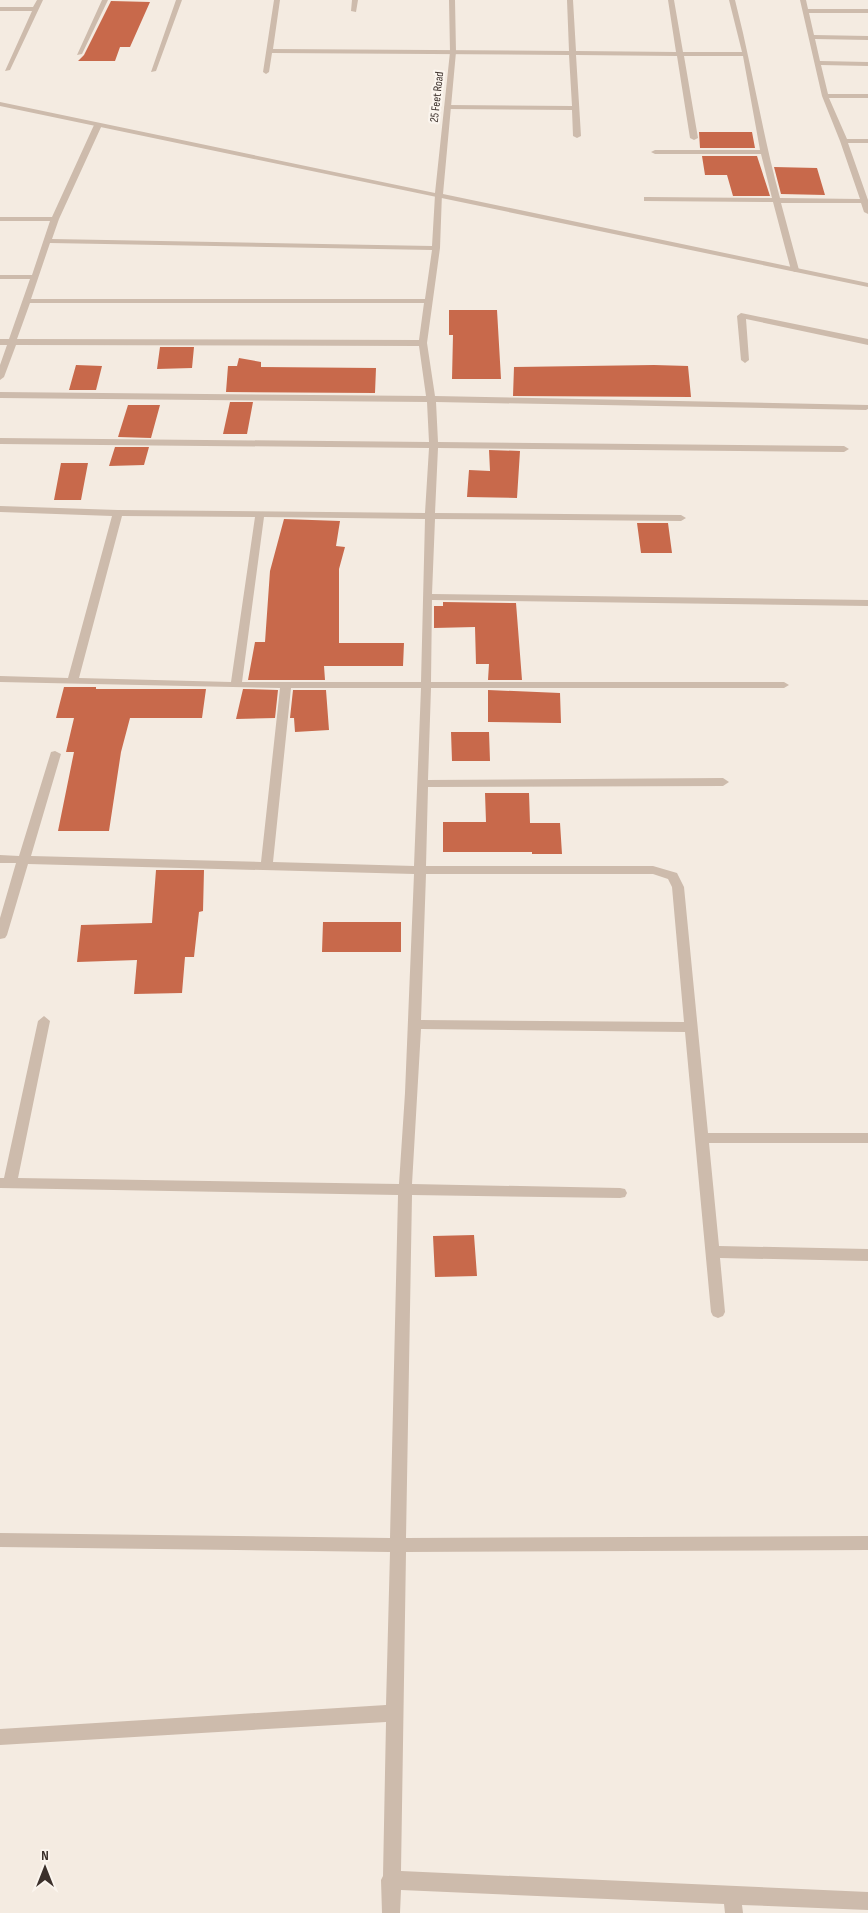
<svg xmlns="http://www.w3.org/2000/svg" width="868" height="1913" viewBox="0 0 868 1913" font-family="'Sofia Sans Condensed',sans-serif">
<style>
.building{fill:#c8694b}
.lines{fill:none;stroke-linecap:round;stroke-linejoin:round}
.minor{fill:#cdbbac;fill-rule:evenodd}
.tertiary{fill:#cdbbac;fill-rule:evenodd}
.labels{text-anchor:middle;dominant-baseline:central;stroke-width:4.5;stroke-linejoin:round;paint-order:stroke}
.far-street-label{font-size:12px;fill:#3b302b;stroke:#fbf5ee}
</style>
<rect width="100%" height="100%" fill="#f4ebe1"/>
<path class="building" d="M111,1L150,2L130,47H120L115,61H78L84,55Z
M699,132H752L755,148H700Z
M702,156H757L770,196H733L727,175H705Z
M774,167L817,168L825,195L781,194Z
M449,310H497L501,379H452L453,335H449Z
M160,347H194L192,368L157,369Z
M239,358L261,362V367L376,368L375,393L226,392L228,366H237Z
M76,365L102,366L96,390H69Z
M654,365L688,366L691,397L513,396L514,367Z
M230,402H253L247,434H223Z
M128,405H160L151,438L118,437Z
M115,447H149L144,465L109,466Z
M489,450L520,451L517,498L467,497L469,470L490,471Z
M61,463H88L81,500H54Z
M284,519L340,521L336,546L345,547L339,569V643H404L403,666H324L325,680H248L255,642H265L270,571Z
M637,523H668L672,553H641Z
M443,602L516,603L522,680H488L489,664H476L475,627L434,628V606H443Z
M64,687H96V689H206L202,718H130L121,752L109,831H58L74,752H66L74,718H56Z
M243,689L278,690L275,718L236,719Z
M293,690H326L329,730L295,732L294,718H290Z
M488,690L560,693L561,723L488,722Z
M451,732H489L490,761H452Z
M485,793H529L530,823H560L562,854H532V852H443V822H486Z
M156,870H204L203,911L199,912L194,957H185L182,993L134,994L137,960L77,962L81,925L152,923Z
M323,922H401V952H322Z
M474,1235L477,1276L435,1277L433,1236Z"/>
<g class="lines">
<path class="minor" d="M37,0H43L10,70L5,71L32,11H0V7H33Z
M102,0H108L82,54L77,55Z
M176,0H182L156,71L151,72Z
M274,0H280L273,49L569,51L567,0H573L576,51L676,52L668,0H674L683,52H742L729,0H735C752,66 762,132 780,198L860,199L840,141L822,96L800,0H806L808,9H868V13H809L814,35L868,36V40L815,39L820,61L868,62V66L821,65L828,94H868V98H829L847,139H868V143H848L868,200V214L864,212L861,203H781L799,270L795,272L791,270L773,202L644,201V197H647L772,198L761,154H655L651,152L655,150H760L743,56H684L698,138L694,140L690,138L677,56L576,55L581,136L577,138L573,136L572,110L448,109L444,107L448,105L572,106L569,55L272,53L269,72L266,74L263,72Z
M352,0H358L356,12L351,11Z
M98,123L102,125L59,219L52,239L432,246L435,195L442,193L440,248L427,343L435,396L868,405V409L866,410L436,402L438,442L844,446L849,449L844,452L438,448L435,513L681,515L686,518L681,521L435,519L432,594L868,600V606L432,600L431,682H784L789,685L784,688H431L428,780L723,778L729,782L723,786L428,787L426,866H653L677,873L684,887L708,1133H868V1143H709L719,1246L868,1249V1261L720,1258L725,1312L723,1316L718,1318L713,1316L711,1312L685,1032L421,1029L412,1184L620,1188L625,1189L627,1193L625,1197L620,1198L412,1195L406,1538L868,1536V1550L406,1552L401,1871L868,1892V1910L742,1905L743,1913H725L724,1904L401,1890L400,1913H382L381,1880L383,1876L386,1722L0,1745V1729L386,1705L390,1552L0,1547V1533L390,1538L398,1195L0,1188V1178H4L38,1021L44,1016L50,1021L18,1178L399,1184L405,1093L414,874L28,864L7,935L5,938L0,939V918L16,863H0V855L19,856L51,752L55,751L61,754L31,856L261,862L280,688L0,682V676L68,678L112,516L0,512V506L118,510L425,513L429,448L0,444V438L429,442L427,402L0,398V392L426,396L419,346L16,345L4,377L0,380V365L7,345H0V339H9L30,279H0V275H32L50,221H0V217H52L94,125ZM50,243L432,250L425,299H31ZM30,303H424L419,340L17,339ZM122,516L255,517L231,682L79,678ZM264,517L425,519L421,682H242ZM291,688H421L414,866L273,862ZM426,874H653L668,879L672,887L684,1022L421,1020Z
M741,313L868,339V345L746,319L749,360L745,363L741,360L737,316Z"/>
<path class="tertiary" d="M449,0H455L456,52L443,194L868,283V287L0,106V102L435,193L450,52Z"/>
</g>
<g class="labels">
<g class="far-street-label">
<text transform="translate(437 97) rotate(-84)">25 Feet Road</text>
</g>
</g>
<g transform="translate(45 1868)" stroke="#fbf5ee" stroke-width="4" paint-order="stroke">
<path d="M0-4L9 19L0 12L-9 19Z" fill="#3b302b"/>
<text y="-8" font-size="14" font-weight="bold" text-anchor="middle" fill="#3b302b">N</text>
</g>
</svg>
